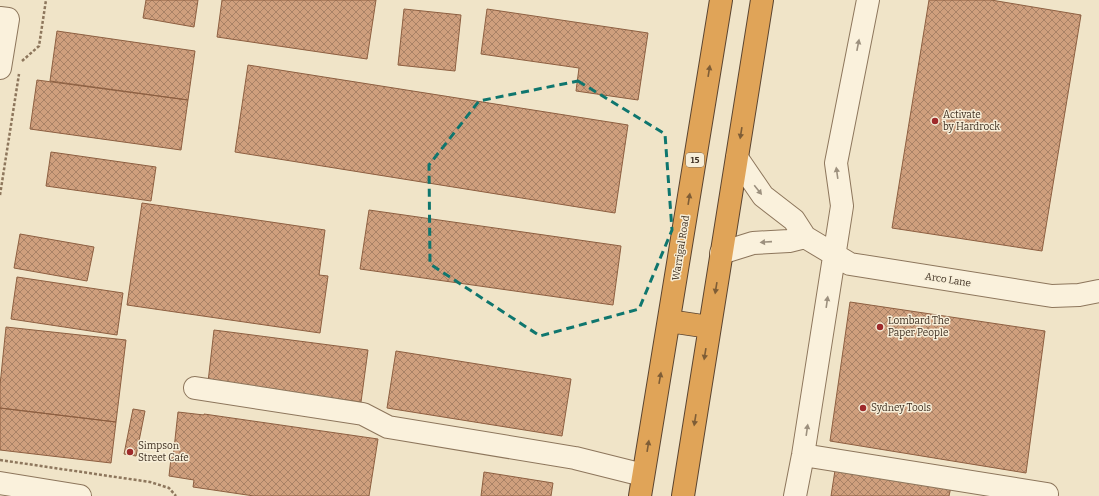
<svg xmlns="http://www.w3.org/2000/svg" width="1099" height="496" viewBox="0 0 1099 496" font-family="Bitter,serif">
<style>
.building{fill:url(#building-cross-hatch);stroke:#8d5f41}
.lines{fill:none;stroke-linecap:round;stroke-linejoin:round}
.minor-casing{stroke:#8d765c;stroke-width:24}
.highway-casing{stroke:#5b4430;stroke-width:24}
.path{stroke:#8d765c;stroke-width:2.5;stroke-dasharray:3 2;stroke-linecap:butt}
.minor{stroke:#faf1dc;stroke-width:22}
.highway{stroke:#e0a458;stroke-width:22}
.oneway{fill:#9c907e}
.oneway2{fill:#7e5d36}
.marked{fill:none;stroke:#0f766e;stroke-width:3;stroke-dasharray:8 5;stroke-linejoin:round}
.poi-dot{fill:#9e2a2b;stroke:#f7eed8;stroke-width:1.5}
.labels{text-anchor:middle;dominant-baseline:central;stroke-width:3;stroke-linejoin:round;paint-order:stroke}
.shield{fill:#f7eed8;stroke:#756857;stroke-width:1}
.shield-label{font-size:9px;font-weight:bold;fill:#3d2e20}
.poi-label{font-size:10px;fill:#3d2e20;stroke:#f7eed8;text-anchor:start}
.street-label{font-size:10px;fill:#3d2e20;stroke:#f7eed8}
</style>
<defs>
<pattern id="building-cross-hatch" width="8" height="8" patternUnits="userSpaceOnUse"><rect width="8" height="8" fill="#cf9f7d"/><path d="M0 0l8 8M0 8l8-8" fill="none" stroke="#a98266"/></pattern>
</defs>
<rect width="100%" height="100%" fill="#f0e4c8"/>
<path class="building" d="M146,0H198L194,27L143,18Z
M222,0H376L367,59L217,37Z
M929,0H991L1081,15L1042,251L892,228Z
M404,9L461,15L455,71L398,65Z
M487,9L648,33L638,100L576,91L579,68L481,54Z
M57,31L195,51L188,100L50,81Z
M248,65L628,125L615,213L235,152Z
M37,80L188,100L181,150L30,129Z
M51,152L156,167L151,201L46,186Z
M142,203L325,230L319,275L328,276L320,333L127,305Z
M369,210L621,246L613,305L360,269Z
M20,234L94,247L87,281L14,268Z
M17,277L123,293L117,335L11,319Z
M850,302L1045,331L1026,473L830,441Z
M6,327L126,340L116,422L0,408V385Z
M214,330L368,350L361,402L208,382Z
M396,351L571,379L562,436L387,408Z
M0,408L116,422L111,463L0,450Z
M133,409L145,411L136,456L124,454Z
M178,412L204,415V414L378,439L369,496H254L193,487L194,480L169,476L171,458H173Z
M836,464L952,482L949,496H831Z
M484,472L553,483L551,496H481Z"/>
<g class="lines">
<g class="minor-casing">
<path id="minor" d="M0,18L8,19L0,68
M737,158L763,196L794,220L805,237L850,264L1052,296L1079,295L1099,291
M721,253L753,243L789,241L805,237
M195,388L363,414L388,427L575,458L643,475
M803,455L1047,494
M0,483L80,496
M795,496L803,455L842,206L836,163L868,0"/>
</g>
<g class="highway-casing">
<path id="highway" d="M669,321L709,327
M640,496L721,0
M683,496L762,0"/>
</g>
<path class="path" d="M22,61L39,46L46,0
M0,195L19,74
M0,460L150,482L169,488L176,496"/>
<use href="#minor" class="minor"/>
<use href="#highway" class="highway"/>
</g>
<defs><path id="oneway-solid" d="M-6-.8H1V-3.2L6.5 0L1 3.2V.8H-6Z"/></defs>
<g class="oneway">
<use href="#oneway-solid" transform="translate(858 45) rotate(-79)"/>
<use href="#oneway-solid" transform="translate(837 173) rotate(-98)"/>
<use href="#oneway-solid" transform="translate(758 190) rotate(51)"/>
<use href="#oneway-solid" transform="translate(766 242) rotate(176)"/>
<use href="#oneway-solid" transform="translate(827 302) rotate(-82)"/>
<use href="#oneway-solid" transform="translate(807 430) rotate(-82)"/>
</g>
<g class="oneway2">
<use href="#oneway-solid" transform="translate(709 71) rotate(-81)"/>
<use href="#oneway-solid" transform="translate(741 133) rotate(99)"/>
<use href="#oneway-solid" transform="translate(689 199) rotate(-81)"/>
<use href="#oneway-solid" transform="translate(716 288) rotate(99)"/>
<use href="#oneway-solid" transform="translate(705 354) rotate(99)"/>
<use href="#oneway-solid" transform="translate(660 378) rotate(-80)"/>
<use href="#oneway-solid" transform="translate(695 420) rotate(99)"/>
<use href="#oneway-solid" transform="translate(648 446) rotate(-81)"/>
</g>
<path class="marked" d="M578,81L665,134L672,230L639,309L540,336L430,264L429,165L479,101Z"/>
<g class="poi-dot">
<circle cx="935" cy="121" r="4"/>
<circle cx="880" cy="327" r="4"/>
<circle cx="863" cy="408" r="4"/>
<circle cx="130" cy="452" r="4"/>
</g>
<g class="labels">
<rect class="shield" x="686" y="153" width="18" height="14" rx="3"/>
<g class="shield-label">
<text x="695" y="160">15</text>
</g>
<g class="poi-label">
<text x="943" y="115">Activate<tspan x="943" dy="12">by Hardrock</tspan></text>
<text x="888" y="321">Lombard The<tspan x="888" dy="12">Paper People</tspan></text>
<text x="871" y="408">Sydney Tools</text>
<text x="138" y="446">Simpson<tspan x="138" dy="12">Street Cafe</tspan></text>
</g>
<g class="street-label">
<text transform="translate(681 248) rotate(-81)">Warrigal Road</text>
<text transform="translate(948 280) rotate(9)">Arco Lane</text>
</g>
</g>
</svg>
